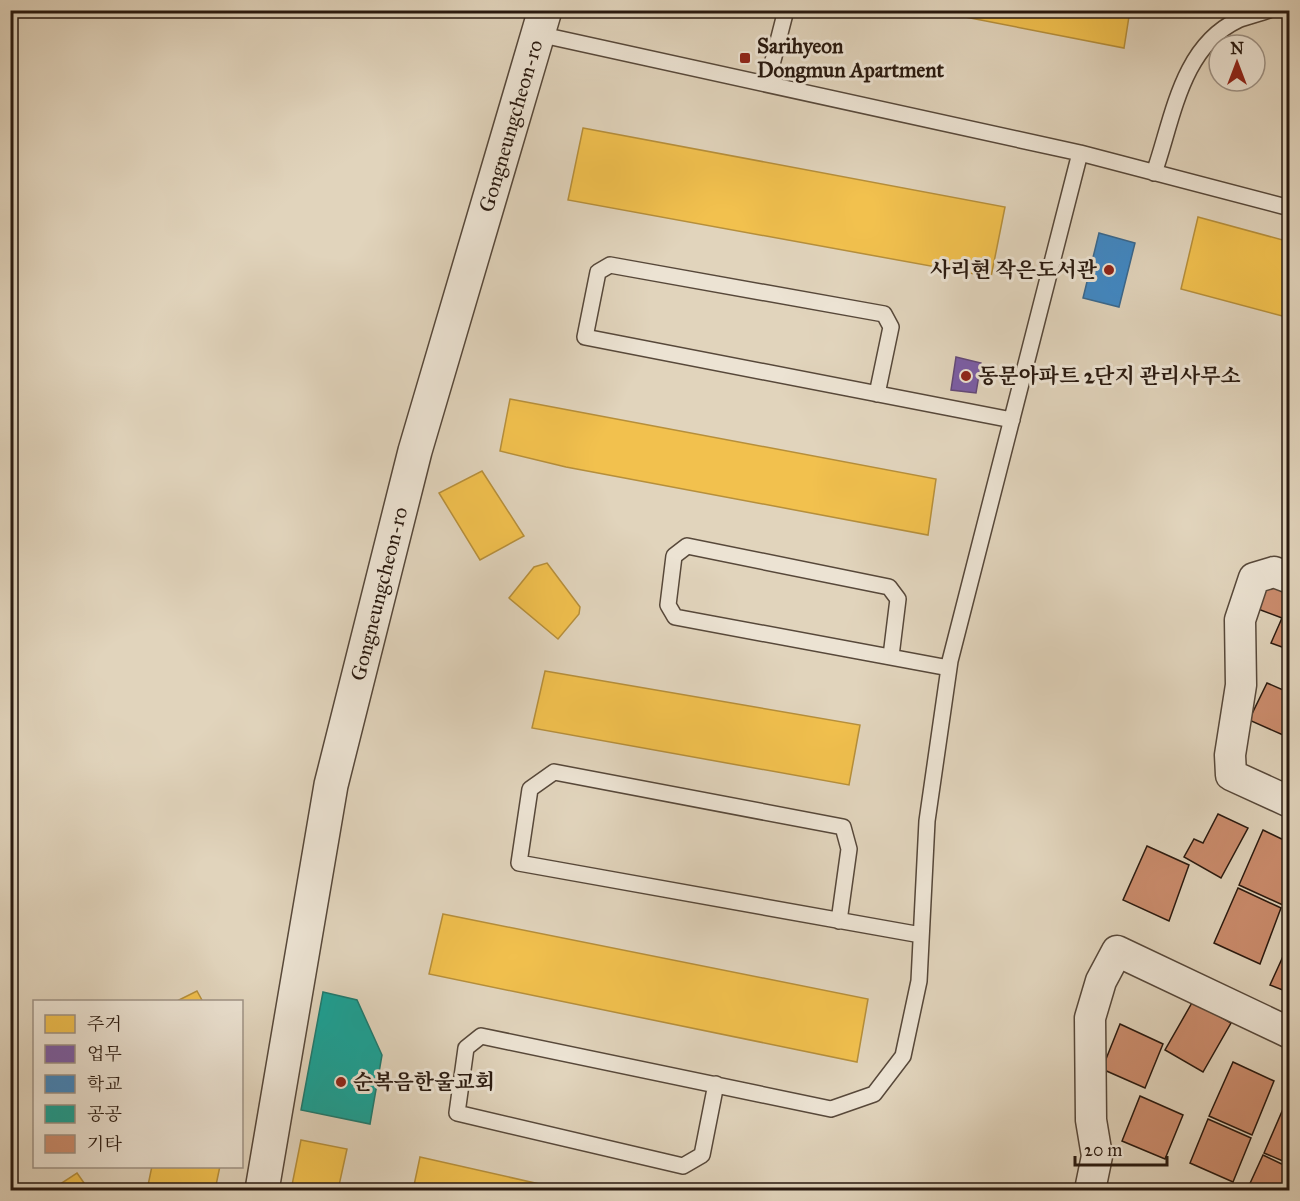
<svg xmlns="http://www.w3.org/2000/svg" width="1300" height="1201" viewBox="0 0 1300 1201" font-family="'IM FELL Great Primer','Noto Serif KR',serif">
<style>
.homes{fill:#f2c14e;stroke:#b68f3b;stroke-width:1.5}
.offices{fill:#7b5ea7;stroke:#624979;stroke-width:1.5}
.schools{fill:#3f88c5;stroke:#38678e;stroke-width:1.5}
.public{fill:#17a398;stroke:#1c7a6f;stroke-width:1.5}
.building{fill:#cc8d6e;stroke:#29190f;stroke-width:1.5}
.lines{fill:none;stroke-linecap:round;stroke-linejoin:round}
.service-casing{stroke:#57483a;stroke-width:18}
.minor-casing{stroke:#57483a;stroke-width:33}
.tertiary-casing{stroke:#57483a;stroke-width:36}
.service{stroke:#ece3d3;stroke-width:15}
.minor{stroke:#ece3d3;stroke-width:30}
.tertiary{stroke:#ece3d3;stroke-width:33}
.poi-dot{fill:#8f2418;stroke:#ece3d3;stroke-width:2}
.labels{text-anchor:middle;dominant-baseline:central;stroke-width:6;stroke-linejoin:round;paint-order:stroke}
.poi-label{font-size:21px;font-weight:bold;fill:#29190f;stroke:#ece3d3;text-anchor:start}
.street-label{font-size:21px;fill:#29190f;stroke:#ece3d3}
</style>
<rect width="100%" height="100%" fill="#e1d4bc"/>
<filter id="stains"><feTurbulence type="fractalNoise" baseFrequency=".00333" numOctaves="4"/><feColorMatrix values="0 0 0 0 .2 0 0 0 0 .09 0 0 0 0 .02 0 0 0 .5 -.17"/></filter>
<radialGradient id="worn" r=".72"><stop offset=".6" stop-color="#630" stop-opacity="0"/><stop offset="1" stop-color="#630" stop-opacity=".3"/></radialGradient>
<path class="homes" d="M929,10H1130L1124,48Z
M583,128L1005,207L991,277L568,200Z
M1198,217L1290,242V318L1181,289Z
M510,399L936,479L928,535L566,467L500,451Z
M482,471L524,536L480,560L439,493Z
M547,563L580,607L579,614L558,639L509,598L534,567Z
M545,671L860,725L849,785L532,728Z
M443,914L868,999L857,1062L429,974Z
M197,991L203,1002H175Z
M301,1140L347,1149L338,1190H291Z
M420,1157L566,1190H413Z
M152,1166H220L215,1190H147Z
M77,1173L89,1190H51Z"/>
<path class="offices" d="M956,357L981,363L976,393L951,390Z"/>
<path class="schools" d="M1099,233L1135,243L1119,307L1083,298Z"/>
<path class="public" d="M323,992L357,1000L382,1055L370,1124L301,1110Z"/>
<path class="building" d="M1268,578L1290,587V650L1271,643L1282,618L1258,609Z
M1267,683L1290,693V738L1249,720Z
M1218,814L1248,828L1221,878L1184,857L1194,839L1203,843Z
M1263,830L1290,843V894L1285,906L1239,885Z
M1147,846L1189,865L1169,921L1123,900Z
M1238,888L1281,908L1260,964L1214,943Z
M1290,941V993L1270,985Z
M1193,1001L1231,1023L1203,1072L1165,1050Z
M1120,1024L1163,1044L1145,1088L1102,1069Z
M1233,1062L1274,1081L1252,1135L1209,1116Z
M1140,1096L1183,1115L1165,1159L1122,1141Z
M1283,1109L1290,1112V1164L1264,1153Z
M1208,1119L1251,1138L1233,1182L1190,1163Z
M1263,1155L1290,1168V1190H1247Z"/>
<g class="lines">
<g class="service-casing">
<path id="service" d="M538,34L1080,153L950,661L927,821L919,981L903,1056L874,1094L831,1109L481,1036L466,1048L457,1113L683,1166L702,1155L716,1084
M767,84L786,10
M1080,153L1290,208
M1154,173C1173,119 1181,47 1238,20C1247,16 1259,14 1269,10
M877,394L891,327L884,314L610,265L598,272L585,337L1012,420
M891,656L898,599L889,587L687,546L674,556L668,605L675,617L949,668
M839,921L849,849L843,827L554,772L530,789L519,863L921,935"/>
</g>
<g class="minor-casing">
<path id="minor" d="M1290,578L1274,572L1254,578L1240,620L1241,685L1230,755L1231,775L1290,802
M1090,1190L1097,1156L1091,1120L1090,1018L1101,981L1117,951L1290,1033"/>
</g>
<g class="tertiary-casing">
<g id="tertiary">
<path id="s1" d="M262,1190L331,785L415,451L545,10"/>
</g>
</g>
<use href="#service" class="service"/>
<use href="#minor" class="minor"/>
<use href="#tertiary" class="tertiary"/>
</g>
<g class="poi-dot">
<rect x="739" y="52" width="12" height="12" rx="3"/>
<circle cx="1109" cy="270" r="6"/>
<circle cx="966" cy="376" r="6"/>
<circle cx="341" cy="1082" r="6"/>
</g>
<g class="labels">
<g class="poi-label">
<text x="757" y="46">Sarihyeon<tspan x="757" dy="24">Dongmun Apartment</tspan></text>
<text x="1097" y="270" text-anchor="end">사리현 작은도서관</text>
<text x="978" y="376">동문아파트 2단지 관리사무소</text>
<text x="353" y="1082">순복음한울교회</text>
</g>
<g class="street-label">
<text stroke="none"><textPath href="#s1" startOffset="1094">Gongneungcheon-ro</textPath></text>
<text stroke="none"><textPath href="#s1" startOffset="608">Gongneungcheon-ro</textPath></text>
</g>
</g>
<rect width="1300" height="1201" fill="none" stroke="#e1d4bc" stroke-width="36"/>
<rect x="12" y="12" width="1276" height="1177" fill="none" stroke="#29190f" stroke-width="3"/>
<rect x="18" y="18" width="1264" height="1165" fill="none" stroke="#29190f" stroke-width="1.5"/>
<rect x="33" y="1000" width="210" height="168" fill="#ece3d3" stroke="#9e9285" stroke-width="1.5"/>
<rect x="45" y="1015" width="30" height="18" fill="#f2c14e" stroke="#9e9285" stroke-width="1.5"/>
<text x="87" y="1030" font-size="18" fill="#29190f">주거</text>
<rect x="45" y="1045" width="30" height="18" fill="#7b5ea7" stroke="#9e9285" stroke-width="1.5"/>
<text x="87" y="1060" font-size="18" fill="#29190f">업무</text>
<rect x="45" y="1075" width="30" height="18" fill="#3f88c5" stroke="#9e9285" stroke-width="1.5"/>
<text x="87" y="1090" font-size="18" fill="#29190f">학교</text>
<rect x="45" y="1105" width="30" height="18" fill="#17a398" stroke="#9e9285" stroke-width="1.5"/>
<text x="87" y="1120" font-size="18" fill="#29190f">공공</text>
<rect x="45" y="1135" width="30" height="18" fill="#cc8d6e" stroke="#9e9285" stroke-width="1.5"/>
<text x="87" y="1150" font-size="18" fill="#29190f">기타</text>
<g transform="translate(1237 63)"><circle r="28" fill="#ece3d3" stroke="#9e9285" stroke-width="1.5"/>
<path d="M0-4.5L10 22L0 15L-10 22Z" fill="#8f2418"/>
<text y="-9" font-size="16" font-weight="bold" text-anchor="middle" fill="#29190f">N</text>
</g>
<path d="M1075 1156v9h92v-9" fill="none" stroke="#29190f" stroke-width="3"/>
<text x="1084" y="1156" font-size="18" fill="#29190f" stroke="#ece3d3" stroke-width="4.5" paint-order="stroke">20 m</text>
<rect width="100%" height="100%" filter="url(#stains)"/>
<rect width="100%" height="100%" fill="url(#worn)"/>
</svg>
